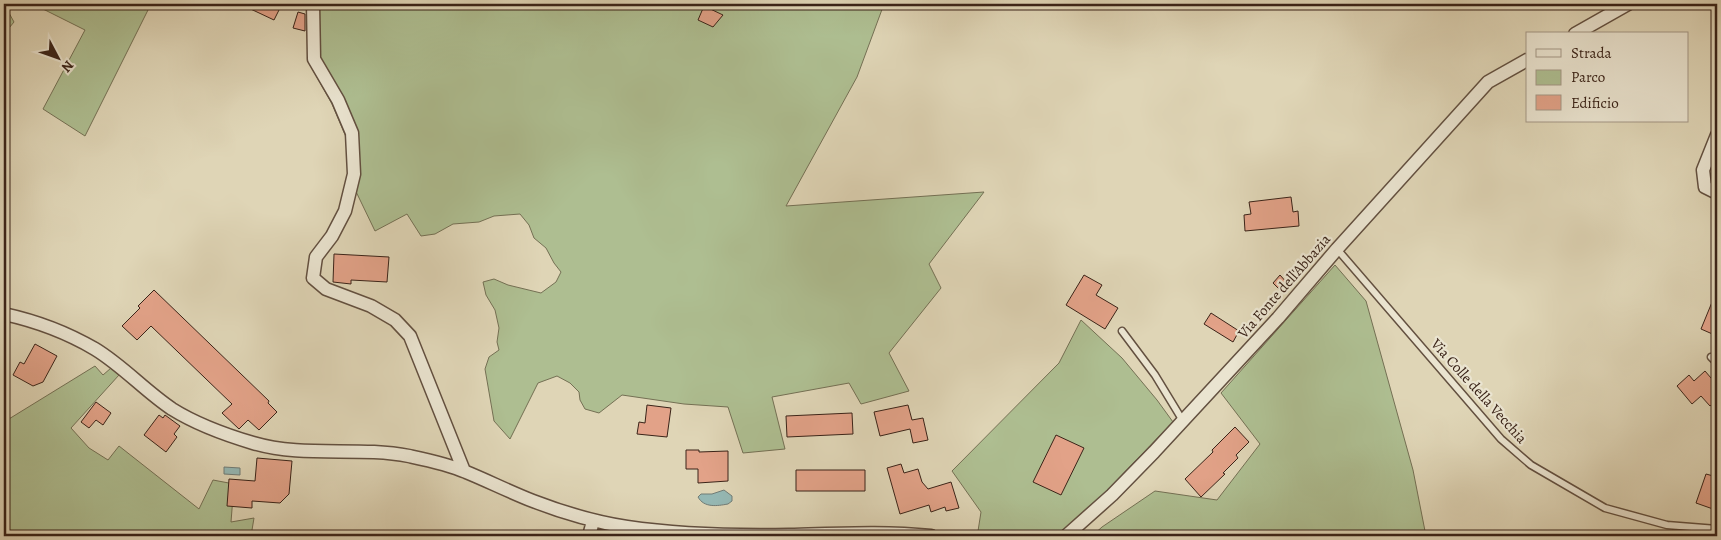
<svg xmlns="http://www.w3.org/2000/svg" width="1721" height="540" viewBox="0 0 1721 540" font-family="Alegreya,serif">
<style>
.green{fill:#aebe91;stroke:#747054}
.water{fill:#95b8b4;stroke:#717c76}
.building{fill:#e2a288;stroke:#3a2318}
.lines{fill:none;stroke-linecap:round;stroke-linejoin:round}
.lane-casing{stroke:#635040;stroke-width:9}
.street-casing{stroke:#635040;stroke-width:15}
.lane{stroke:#eae4d0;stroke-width:6}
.street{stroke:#eae4d0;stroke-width:12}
.labels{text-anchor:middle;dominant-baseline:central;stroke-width:4.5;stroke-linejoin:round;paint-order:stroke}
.street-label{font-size:15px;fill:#3a2318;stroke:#eae4d0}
</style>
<rect width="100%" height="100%" fill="#dfd5b6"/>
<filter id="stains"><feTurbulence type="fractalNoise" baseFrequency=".004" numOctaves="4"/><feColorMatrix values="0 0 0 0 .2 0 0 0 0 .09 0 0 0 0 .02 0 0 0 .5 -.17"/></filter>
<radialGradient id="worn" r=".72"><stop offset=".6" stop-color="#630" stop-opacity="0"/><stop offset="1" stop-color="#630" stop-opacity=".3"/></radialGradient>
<path class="green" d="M4,4L14,22L4,34Z
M33,4H151L85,136L43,109L85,30Z
M316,4H884L857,77L786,206L984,192L929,264L941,288L889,353L909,391L861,404L849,383L772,397L785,449L743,453L728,407L684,404L622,395L599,413L585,409L580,400L579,392L570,383L557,376L538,383L510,439L494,421L485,369L489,357L499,350L497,342L499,328L495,310L486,295L483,282L494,279L508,285L541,293L556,282L561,272L554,263L546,248L534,238L529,225L520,214L494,216L479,222L453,224L435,234L421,236L407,214L375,231L348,175L346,137L332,104L309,63Z
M1335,265L1366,301L1413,470L1426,536H1092L1102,527L1155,491L1217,500L1260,444L1221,393Z
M1081,320L1122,358L1157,400L1173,422L1085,513C1075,521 1062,533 1049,536C1031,540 997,533 978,531L981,512L952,471L1059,363Z
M95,366L103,375L111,368L119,375L71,428L89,448L108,460L119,446L199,509L213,480L234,484L231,522L254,518L251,536H4V440L8,437L4,422Z"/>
<path class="water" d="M224,467L240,468V475L224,474Z
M724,490L732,496V501L728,504C717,506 704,508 698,497L701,494H712Z"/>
<path class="building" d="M240,4H282L274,20Z
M704,6L723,15L713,27L698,20Z
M298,12L305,14V31L293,28Z
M1291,197L1293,212L1298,211L1299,226L1245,231L1244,215L1251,214L1249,202Z
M334,254L389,257L387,282L351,280V284L333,282Z
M1084,275L1102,285L1096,295L1118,308L1105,329L1066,305Z
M1280,275L1288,284L1281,291L1273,283Z
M154,290L269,401L268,403L277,412L259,430L248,420L239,429L222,413L232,404L151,326L137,340L122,326L140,308L138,306Z
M1717,290V336L1701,329Z
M1211,313L1239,331L1233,342L1204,324Z
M35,344L57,356L43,382L33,386L13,375L20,362L24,364Z
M1705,371L1717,385V400L1710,406L1701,396L1692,404L1677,386L1689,375L1694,381Z
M96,402L111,413L103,425L96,420L89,428L81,422Z
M647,405L671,408L667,437L637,434L639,422L645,423Z
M908,405L912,420L923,418L928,440L913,443L910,429L880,436L874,412Z
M852,413L853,434L787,437L786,416Z
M159,415L163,418L165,415L180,426L174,434L177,437L166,452L144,435Z
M1235,427L1249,442L1236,455L1238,458L1223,473L1225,474L1201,497L1185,479L1213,452L1212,450Z
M1056,435L1084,448L1061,495L1033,482Z
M686,450H699V452L728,451V481L698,483V469H686Z
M257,458L292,461L289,494L280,503L252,501V508L227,506L229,479L255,481Z
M901,464L904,473L918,469L922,482L928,489L951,482L959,508L946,511L945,507L931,512L929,505L900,514L887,468Z
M796,470H865V491H796Z
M1706,474L1717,477V497L1713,509L1696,503Z"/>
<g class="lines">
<g class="lane-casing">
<path id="lane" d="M1337,249L1501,439L1531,465L1605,508L1667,525L1717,529
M1122,331L1155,375L1183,421
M1711,357L1717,363"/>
</g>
<g class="street-casing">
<path id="street" d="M313,4L314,59L338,100L352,133L354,174L345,211L332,236L316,257L313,278L326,289L371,306L395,320L410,336L464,471
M1575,34L1628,4
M1717,135L1703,170L1705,187L1717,193
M4,314C36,321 66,332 95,349C123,366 145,391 172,409C196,424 226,435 253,443C304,458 358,446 409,456C428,460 448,464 466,472C488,481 510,492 533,501C564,513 595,522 627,527C681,535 735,536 789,535C836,534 883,531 931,536
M589,536L593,521
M1066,536L1112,495L1154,452L1278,318L1337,249L1488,82L1527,60"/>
</g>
<use href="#lane" class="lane"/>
<use href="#street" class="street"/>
</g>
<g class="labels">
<g class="street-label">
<text transform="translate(1284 286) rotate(-49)">Via Fonte dell'Abbazia</text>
<text transform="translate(1479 391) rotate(48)">Via Colle della Vecchia</text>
</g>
</g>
<rect width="1721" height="540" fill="none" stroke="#dfd5b6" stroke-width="20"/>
<rect x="5" y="5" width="1711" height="530" fill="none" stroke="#3a2318" stroke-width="2.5"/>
<rect x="10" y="10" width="1701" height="520" fill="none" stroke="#3a2318"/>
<rect x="1526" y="32" width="162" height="90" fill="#eae4d0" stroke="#a49786"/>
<rect x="1536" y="49" width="25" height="8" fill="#eae4d0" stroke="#a49786"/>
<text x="1571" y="58" font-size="15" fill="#3a2318">Strada</text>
<rect x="1536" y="70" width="25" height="15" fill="#aebe91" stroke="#a49786"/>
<text x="1571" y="82" font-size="15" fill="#3a2318">Parco</text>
<rect x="1536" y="95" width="25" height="15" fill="#e2a288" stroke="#a49786"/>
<text x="1571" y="108" font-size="15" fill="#3a2318">Edificio</text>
<g transform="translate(58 58) rotate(131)" stroke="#eae4d0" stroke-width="4" paint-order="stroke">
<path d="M0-4L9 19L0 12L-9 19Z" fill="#3a2318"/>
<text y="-8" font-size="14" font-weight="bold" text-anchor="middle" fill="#3a2318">N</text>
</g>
<rect width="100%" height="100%" filter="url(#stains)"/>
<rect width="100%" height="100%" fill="url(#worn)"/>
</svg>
